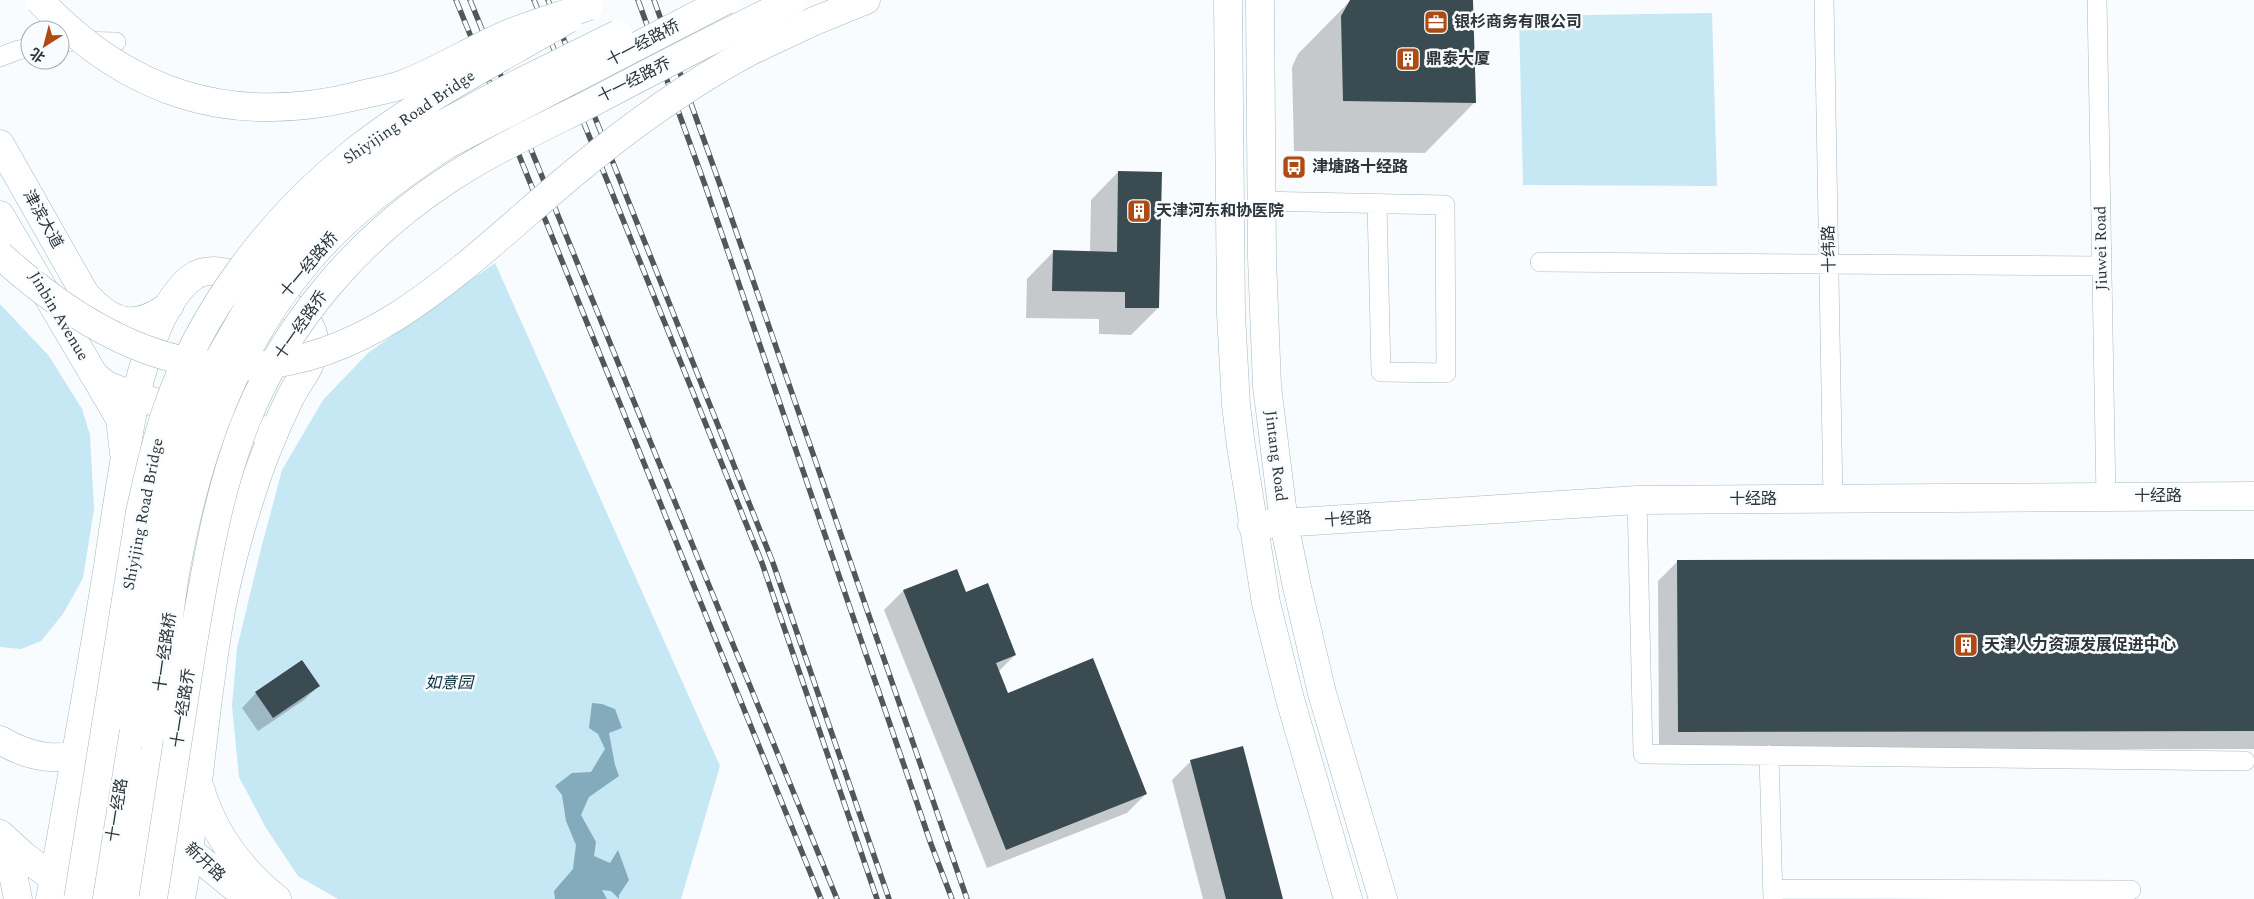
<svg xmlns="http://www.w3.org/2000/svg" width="2254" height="899" viewBox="0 0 2254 899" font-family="Spectral,'Noto Sans SC',serif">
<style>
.green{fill:#c6e7f4}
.water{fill:#84abbb}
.shadow{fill:#0003}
.building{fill:#3a4b52}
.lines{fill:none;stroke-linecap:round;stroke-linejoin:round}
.street-casing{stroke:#a5b8c0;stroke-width:20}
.secondary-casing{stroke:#a5b8c0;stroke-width:29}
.primary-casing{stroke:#a5b8c0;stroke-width:29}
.highway-casing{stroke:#a5b8c0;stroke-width:29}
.street{stroke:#fff;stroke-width:19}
.secondary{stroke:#fff;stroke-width:28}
.primary{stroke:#fff;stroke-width:28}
.highway{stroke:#fff;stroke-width:28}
.rail-casing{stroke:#50585a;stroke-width:5.5}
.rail{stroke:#f8fcfe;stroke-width:4;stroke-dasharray:11;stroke-linecap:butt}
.primary-bridge-casing{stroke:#a5b8c0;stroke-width:29;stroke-linecap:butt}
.highway-bridge-casing{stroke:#a5b8c0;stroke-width:29;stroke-linecap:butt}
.primary-bridge{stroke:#fff;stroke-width:28}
.highway-bridge{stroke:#fff;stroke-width:28}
.labels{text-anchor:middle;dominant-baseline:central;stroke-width:5;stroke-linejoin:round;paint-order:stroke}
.poi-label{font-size:16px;font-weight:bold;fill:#2d3538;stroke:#f8fcfe;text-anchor:start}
.street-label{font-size:16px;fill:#2d3538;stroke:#f8fcfe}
.park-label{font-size:16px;font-style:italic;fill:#0a303d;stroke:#f8fcfe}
</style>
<rect width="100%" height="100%" fill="#f8fcfe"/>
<path class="green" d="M1712,13L1717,186L1523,185L1519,16Z
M495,263L720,766L681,899H338L298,876L266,828L239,777L232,706L237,648L261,549L282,470L323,400L368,353Z
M0,304L49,356L82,409L90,435L94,509L83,578L63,614L41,641L21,649L0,647Z"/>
<path class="water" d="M592,703L602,704L615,709L622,728L609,733L615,765L619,776L589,797L581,815L596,842L594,856L610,863L618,850L629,880L619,895V899L611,891L602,890L607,899H555L554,891L573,869L576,845L566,821L562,795L555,786L572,773L591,772L605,749L598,734L589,728Z"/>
<path class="shadow" d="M1351,0H1472L1474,103L1425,153L1294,151L1292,67L1298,54Z
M1118,172L1158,308L1131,335L1099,334V319L1026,318L1027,279L1054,251L1090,252L1091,200Z
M2254,561V749L1659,750L1658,581L1677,562Z
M956,570L965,594L1015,655L998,672L1007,694L1146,794L1127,813L987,868L884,610L903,591Z
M318,686L304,700L258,731L242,708L256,693Z
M1191,761L1282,899H1203L1172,780Z"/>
<path class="building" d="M1350,0H1473L1476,103L1343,101L1341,16Z
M1118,171L1162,172L1159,308H1125V292L1052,291L1053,250L1117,252Z
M2254,559V731L1678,732L1677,560Z
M957,569L966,592L988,583L1016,655L996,663L1008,693L1093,658L1147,794L1006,850L903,590Z
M302,660L320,686L273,718L255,692Z
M1243,746L1283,899H1226L1190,760Z"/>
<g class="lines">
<g class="street-casing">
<path id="street" d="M1824,0L1833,499
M2097,0L2106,497
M60,43L73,41L116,42
M0,57L18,50L30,48
M1263,201L1445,205L1446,373L1381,372L1377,204
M1540,262L2102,266
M1637,500L1643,754L2245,761
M1769,755L1773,899
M1773,889L2131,890"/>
</g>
<g class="secondary-casing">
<path id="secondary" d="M1228,0L1231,314L1236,405L1241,446L1266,603L1290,699L1348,899
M1260,0L1262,258L1267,386L1284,523L1297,587L1322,693L1383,899
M0,144L85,294
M0,215L94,375L106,385L136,397L274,433
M96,378L120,419L124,453
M1252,525L1637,500L2254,496"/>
</g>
<g class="primary-casing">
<path id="primary" d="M85,294C113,325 135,331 170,305
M154,730L158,775L164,804L179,837L190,851L249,899
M0,740C30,758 59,763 92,750
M200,788C213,833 241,870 277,899
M0,834L24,856L66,888
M0,844L12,869L18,899
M50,899C70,788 90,677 108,566C113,529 119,493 125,457C130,427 134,397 143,369C152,339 166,298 191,278C222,254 284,298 306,321C312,328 315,337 314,346C313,368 296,383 288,402C273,433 260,465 250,498C239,533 229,569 222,605C204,702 199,802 181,899
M103,899L131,721
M126,899L149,760"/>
</g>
<g class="highway-casing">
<path id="highway" d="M812,22L866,0"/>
</g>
<use href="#street" class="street"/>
<use href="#secondary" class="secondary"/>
<use href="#primary" class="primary"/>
<use href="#highway" class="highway"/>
<g class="rail-casing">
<path id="rail" d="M456,0L821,899
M470,0L837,899
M534,0L762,563L877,899
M548,0L773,563L889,899
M638,0L705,185L931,844L952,899
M654,0L719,182L967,899"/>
</g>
<use href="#rail" class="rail"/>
<g class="primary-bridge-casing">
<path id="primary-bridge" d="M131,721L167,499L185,435L208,378L258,291L289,250L344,194L415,139L521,82L618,34
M154,730C163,676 167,622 176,568C197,453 234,346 312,256C350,212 398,177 446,145L726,0
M78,899L140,512C148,477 155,443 167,409C200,312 270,219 350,155C417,101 495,62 568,19
M153,899C166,816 179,732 192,649C205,573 217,494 246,421C286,321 362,235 452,177C497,148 548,125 595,101C661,66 727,32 794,0"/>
</g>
<g class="highway-bridge-casing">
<path id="highway-bridge" d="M39,0C128,94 230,127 357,96C371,92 387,90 401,85C436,72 469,51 503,36C531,24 560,16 589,6
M0,255C121,365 249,409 397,316C461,275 516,221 575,172C627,129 688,85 747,53C768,42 790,33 812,22"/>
</g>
<use href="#primary-bridge" class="primary-bridge"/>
<use href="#highway-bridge" class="highway-bridge"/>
</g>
<defs>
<g id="office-square" transform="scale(1.25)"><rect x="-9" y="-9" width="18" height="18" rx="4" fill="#ae4b14" stroke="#f8fcfe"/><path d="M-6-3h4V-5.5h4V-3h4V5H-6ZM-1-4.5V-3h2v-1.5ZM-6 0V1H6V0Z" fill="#fff"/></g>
<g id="building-square" transform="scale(1.25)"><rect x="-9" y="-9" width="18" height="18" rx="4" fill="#ae4b14" stroke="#f8fcfe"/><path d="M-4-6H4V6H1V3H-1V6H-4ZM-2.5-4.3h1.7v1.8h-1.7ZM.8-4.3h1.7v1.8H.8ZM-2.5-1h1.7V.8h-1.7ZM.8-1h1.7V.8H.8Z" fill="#fff"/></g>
<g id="bus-square" transform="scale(1.25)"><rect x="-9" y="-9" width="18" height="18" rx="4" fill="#ae4b14" stroke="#f8fcfe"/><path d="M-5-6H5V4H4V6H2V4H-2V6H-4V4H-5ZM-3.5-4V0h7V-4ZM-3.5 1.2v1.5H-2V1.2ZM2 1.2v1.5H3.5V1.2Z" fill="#fff"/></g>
</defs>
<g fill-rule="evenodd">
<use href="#office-square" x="1436" y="22"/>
<use href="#building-square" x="1408" y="59"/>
<use href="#bus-square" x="1294" y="167"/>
<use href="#building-square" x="1139" y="211"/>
<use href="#building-square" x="1966" y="645"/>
</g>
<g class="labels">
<g class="poi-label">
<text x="1454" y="22">银杉商务有限公司</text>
<text x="1426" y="59">鼎泰大厦</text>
<text x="1312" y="167">津塘路十经路</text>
<text x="1156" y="211">天津河东和协医院</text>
<text x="1984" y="645">天津人力资源发展促进中心</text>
</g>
<g class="street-label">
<text transform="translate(643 43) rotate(-28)">十一经路桥</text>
<text transform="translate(634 80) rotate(-27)">十一经路乔</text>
<text transform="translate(409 117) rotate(-34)">Shiyijing Road Bridge</text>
<text transform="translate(43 219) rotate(61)">津滨大道</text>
<text transform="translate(2101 248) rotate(-91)">Jiuwei Road</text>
<text transform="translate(1829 249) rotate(-91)">十纬路</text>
<text transform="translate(309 265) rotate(-50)">十一经路桥</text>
<text transform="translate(59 316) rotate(59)">Jinbin Avenue</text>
<text transform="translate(301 325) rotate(-55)">十一经路乔</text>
<text transform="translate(1276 456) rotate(83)">Jintang Road</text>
<text x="2158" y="496">十经路</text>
<text x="1753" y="499">十经路</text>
<text transform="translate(143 514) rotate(-79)">Shiyijing Road Bridge</text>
<text transform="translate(1348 519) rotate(-4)">十经路</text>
<text transform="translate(165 652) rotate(-82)">十一经路桥</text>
<text transform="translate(183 708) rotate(-81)">十一经路乔</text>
<text transform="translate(117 810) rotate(-81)">十一经路</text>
<text transform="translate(205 862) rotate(43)">新开路</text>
</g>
<g class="park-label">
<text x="449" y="683">如意园</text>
</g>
</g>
<g transform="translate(45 45) rotate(216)"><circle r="24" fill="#f8fcfe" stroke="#a7acaf"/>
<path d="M0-4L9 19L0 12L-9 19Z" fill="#ae4b14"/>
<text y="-8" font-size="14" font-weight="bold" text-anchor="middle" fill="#2d3538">北</text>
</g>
</svg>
